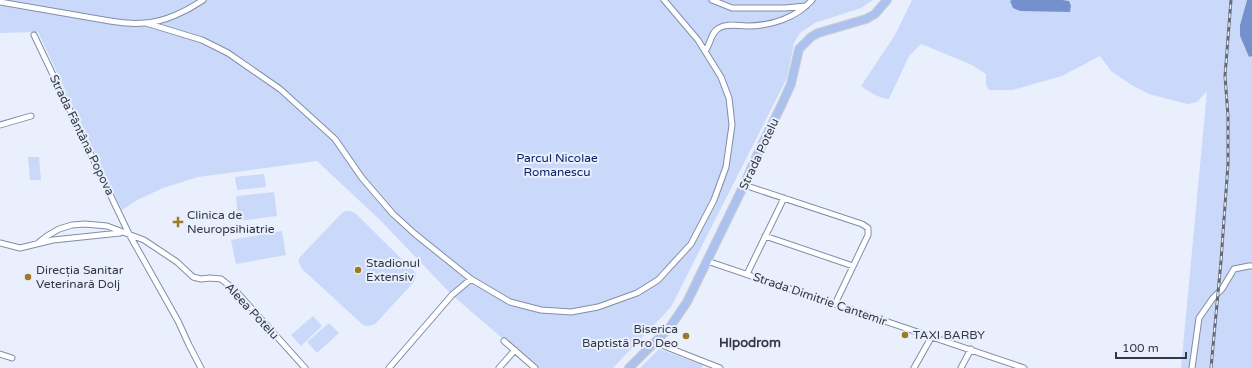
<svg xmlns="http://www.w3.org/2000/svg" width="1252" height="368" viewBox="0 0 1252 368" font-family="'Varela Round',sans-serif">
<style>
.green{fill:#cad9fa}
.water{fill:#7591cd}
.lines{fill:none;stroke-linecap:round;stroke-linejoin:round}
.street-casing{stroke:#808eaa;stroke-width:7}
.primary-casing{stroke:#cecfd2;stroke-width:10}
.street{stroke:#fff;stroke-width:5}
.primary{stroke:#adc1ee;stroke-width:8}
.rail-casing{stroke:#646976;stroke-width:3}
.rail{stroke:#e9effc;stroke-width:1.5;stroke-dasharray:4.5;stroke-linecap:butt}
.poi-dot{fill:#9d7a26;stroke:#e9effc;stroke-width:1.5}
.labels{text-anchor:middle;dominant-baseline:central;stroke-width:4;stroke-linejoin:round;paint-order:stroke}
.street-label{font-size:12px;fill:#333845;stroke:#e9effc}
.park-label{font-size:12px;fill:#0d246a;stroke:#e9effc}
.poi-label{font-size:12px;fill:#333845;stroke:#e9effc;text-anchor:start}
.neighbourhood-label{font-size:13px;font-weight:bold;fill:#333845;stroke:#e9effc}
</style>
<rect width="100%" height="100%" fill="#e9effc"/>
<path class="green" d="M0,0H873L861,8L815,23L800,33L794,43L787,78L671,307L613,368H537L452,295L380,220L317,161L198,177L163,188L137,200L122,210L38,32L0,33Z
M912,0H1247L1240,25V36L1249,56H1252V368H1181L1207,91L1197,102L1187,104L1149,94L1130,84L1111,71L1100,56L1062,76L1012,90H989L986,84V74L970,64L921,44L909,56L889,99C878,98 870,92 861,86L895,35Z
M28,157H39L41,180H30Z
M264,174L266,187L237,190L235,177Z
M274,192L277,216L238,221L236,196Z
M346,211H351L356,214L415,272L416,275L414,282L375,324C370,326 367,327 362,324L302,269L298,261L300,257L342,213Z
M282,231L286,255L236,264L231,240Z
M313,316L322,326L301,346L291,335Z
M329,323L339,333L317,353L307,342Z
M659,349L703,365L702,368H640Z"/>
<path class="water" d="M1012,0H1062L1069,1L1071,6L1070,12L1020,11L1013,8L1010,1Z
M1247,0H1252V56L1249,57L1240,36V25Z"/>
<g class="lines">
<g class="street-casing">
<path id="street" d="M712,0L732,8H785L806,6
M0,2L110,21C121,23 133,24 145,23C164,22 187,11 203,0
M146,23L202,40L228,53L280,89L335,139L362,178L393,214L415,234L471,279L510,302L541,310L571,312L598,307L637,293L658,280L691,244L714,200L726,167L732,125L729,98L721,77L698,40L664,0
M34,35L129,234L178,321L189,345L201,368
M705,51C711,44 710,33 719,28C727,23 738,26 747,26C771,26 796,18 812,0
M0,125L31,116
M744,185L862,224L868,228V235L835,304
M765,236L853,266
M0,243L20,248L53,240L120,233
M38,243L47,236L59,229L72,225L85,224L107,226L144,240L177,262L193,277L201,279L210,278L221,279L235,290L305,368
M707,261L1024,368
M747,274L784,198
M504,341L535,368
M654,342L720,368
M0,354L12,358
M389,368L452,295L471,279
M499,368L515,350
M914,368L932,336
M961,368L971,349
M1192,368L1199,318L1213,298L1222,289L1234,269L1249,266H1252"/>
</g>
<g class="primary-casing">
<path id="primary" d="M629,368L670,327L687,302L744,185L759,151L782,104L791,84L799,49L811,37L818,33L866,19L875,14L887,0"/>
</g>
<use href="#street" class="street"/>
<use href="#primary" class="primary"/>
<g class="rail-casing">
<path id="rail" d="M1211,368L1221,261L1228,164V116L1225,76L1231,0"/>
</g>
<use href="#rail" class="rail"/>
</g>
<g class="poi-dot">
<path d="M176 216h4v4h4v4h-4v4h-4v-4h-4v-4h4z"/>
<circle cx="358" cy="270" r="4"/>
<circle cx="28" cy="277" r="4"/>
<circle cx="905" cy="335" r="4"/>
<circle cx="686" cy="336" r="4"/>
</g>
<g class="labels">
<g class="street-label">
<text transform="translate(82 135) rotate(64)">Strada Fântâna Popova</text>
<text transform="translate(759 154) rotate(-65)">Strada Potelu</text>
<text transform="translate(820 299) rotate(19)">Strada Dimitrie Cantemir</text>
<text transform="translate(252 311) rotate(47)">Aleea Potelu</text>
</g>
<g class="park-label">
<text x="557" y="158">Parcul Nicolae<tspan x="557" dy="14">Romanescu</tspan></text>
</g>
<g class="poi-label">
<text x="187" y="215">Clinica de<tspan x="187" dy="14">Neuropsihiatrie</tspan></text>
<text x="366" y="263">Stadionul<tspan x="366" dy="14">Extensiv</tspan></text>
<text x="36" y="270">Direcția Sanitar<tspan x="36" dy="14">Veterinară Dolj</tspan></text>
<text x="678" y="329" text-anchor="end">Biserica<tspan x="678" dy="14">Baptistă Pro Deo</tspan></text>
<text x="913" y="335">TAXI BARBY</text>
</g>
<g class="neighbourhood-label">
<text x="750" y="343">Hipodrom</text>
</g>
</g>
<path d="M1116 352v6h70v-6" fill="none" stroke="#333845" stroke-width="2"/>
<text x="1122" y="352" font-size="12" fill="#333845" stroke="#e9effc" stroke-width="3" paint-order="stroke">100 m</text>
</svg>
